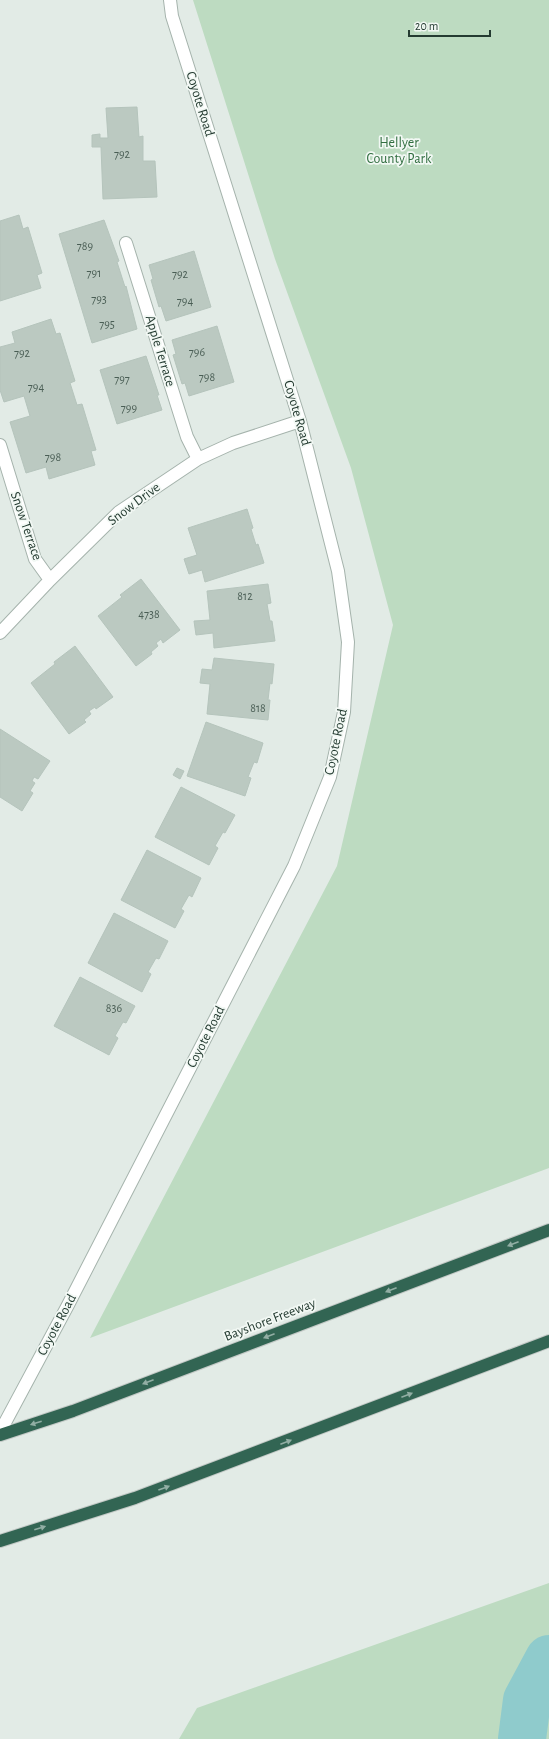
<svg xmlns="http://www.w3.org/2000/svg" width="549" height="1739" viewBox="0 0 549 1739" font-family="'Alegreya Sans',sans-serif">
<style>
.green{fill:#bddbc1}
.lines{fill:none;stroke-linecap:round;stroke-linejoin:round}
.river{stroke:#8fcbcc;stroke-width:48}
.building{fill:#bbc9c1;stroke:#b5c4bc}
.minor-casing{stroke:#a5b3ac;stroke-width:14}
.highway-casing{stroke:#c2c8c5;stroke-width:14}
.minor{stroke:#fff;stroke-width:12}
.highway{stroke:#326553;stroke-width:12}
.oneway{fill:#92aea4}
.labels{text-anchor:middle;dominant-baseline:central;stroke-width:3.5;stroke-linejoin:round;paint-order:stroke}
.number-label{font-size:12px;fill:#4a5e55}
.street-label{font-size:14px;fill:#243b31;stroke:#f2f8f4}
.park-label{font-size:14px;fill:#316e40;stroke:#f2f8f4}
</style>
<rect width="100%" height="100%" fill="#e2ebe6"/>
<path class="green" d="M193,0H549V1168L90,1338L337,866L393,625L351,468L275,259Z
M549,1583V1739H179L197,1708Z"/>
<g class="lines">
<path class="river" d="M522,1739L527,1700L549,1659"/>
</g>
<path class="building" d="M137,107L139,137L143,136V161H155L157,197L103,199L101,147H92V135L100,134V138H108L106,108Z
M19,215L23,229L28,227L42,273L37,275L41,288L0,301V221Z
M104,220L119,261L117,262L125,287L126,286L137,329L92,343L59,234Z
M194,251L211,307L166,321L161,306L159,307L151,280L153,279L149,265Z
M51,319L56,334L60,333L75,381L70,383L77,405L82,404L96,450L91,451L95,465L49,479L46,467L26,473L10,422L30,416L24,396L4,402L0,390V347L15,343L12,332Z
M217,326L234,382L189,396L185,383L182,384L173,355L176,354L172,340Z
M146,356L159,395H157L162,410L117,424L100,370Z
M247,509L253,528L251,529L256,545L258,544L264,563L205,582L202,570L189,574L184,559L197,555L188,528Z
M141,579L180,630L163,643L161,639L156,643L158,646L151,652L152,654L136,666L98,616L122,597L120,595Z
M268,584L271,603L267,604L270,621H272L275,641L214,648L213,633L196,635L194,621L210,620L207,591Z
M75,646L113,697L96,709L95,707L89,711L91,714L84,720L86,722L69,734L31,683L55,664L54,662Z
M214,658L274,664L272,684L270,683L268,700H270L268,720L207,714L210,684L200,683L202,669L212,670Z
M206,722L263,743L257,763L254,762L248,777L251,778L245,796L187,776Z
M0,729L50,761L38,779L34,777L32,781L35,783L30,791L33,793L22,811L0,797Z
M177,768L184,771L180,779L173,775Z
M181,787L235,815L225,833L223,832L215,846L218,848L209,865L155,837Z
M147,850L201,878L192,897L189,895L181,909L184,911L175,928L121,900Z
M114,913L168,941L159,959L156,958L148,972L151,974L142,992L88,963Z
M80,977L135,1006L126,1023L123,1022L115,1036L118,1038L109,1055L54,1026Z"/>
<g class="lines">
<g class="minor-casing">
<path id="minor" d="M126,243L187,437L198,459
M0,445L35,559L50,580
M0,633L50,580L119,512L198,459L233,443L300,421
M0,1432L68,1305L294,866L330,777L344,712L348,642L338,571L300,421L172,16L170,0"/>
</g>
<g class="highway-casing">
<path id="highway" d="M0,1435L73,1411L549,1230
M0,1541L135,1498L549,1341"/>
</g>
<use href="#minor" class="minor"/>
<use href="#highway" class="highway"/>
</g>
<defs><path id="oneway-solid" d="M-6-.8H1V-3.2L6.5 0L1 3.2V.8H-6Z"/></defs>
<g class="oneway">
<use href="#oneway-solid" transform="translate(513 1244) rotate(159)"/>
<use href="#oneway-solid" transform="translate(391 1290) rotate(159)"/>
<use href="#oneway-solid" transform="translate(269 1336) rotate(159)"/>
<use href="#oneway-solid" transform="translate(148 1382) rotate(159)"/>
<use href="#oneway-solid" transform="translate(407 1395) rotate(-21)"/>
<use href="#oneway-solid" transform="translate(36 1423) rotate(162)"/>
<use href="#oneway-solid" transform="translate(286 1442) rotate(-21)"/>
<use href="#oneway-solid" transform="translate(164 1488) rotate(-20)"/>
<use href="#oneway-solid" transform="translate(40 1528) rotate(-18)"/>
</g>
<g class="labels">
<g class="number-label">
<text x="122" y="154">792</text>
<text x="85" y="246">789</text>
<text x="94" y="273">791</text>
<text x="180" y="274">792</text>
<text x="99" y="299">793</text>
<text x="185" y="301">794</text>
<text x="107" y="324">795</text>
<text x="197" y="352">796</text>
<text x="22" y="353">792</text>
<text x="207" y="377">798</text>
<text x="122" y="379">797</text>
<text x="36" y="387">794</text>
<text x="129" y="408">799</text>
<text x="53" y="457">798</text>
<text x="245" y="596">812</text>
<text x="149" y="614">4738</text>
<text x="258" y="708">818</text>
<text x="114" y="1008">836</text>
</g>
<g class="street-label">
<text transform="translate(200 104) rotate(73)">Coyote Road</text>
<text transform="translate(160 351) rotate(73)">Apple Terrace</text>
<text transform="translate(297 413) rotate(74)">Coyote Road</text>
<text transform="translate(134 504) rotate(-37)">Snow Drive</text>
<text transform="translate(26 526) rotate(71)">Snow Terrace</text>
<text transform="translate(336 742) rotate(-78)">Coyote Road</text>
<text transform="translate(206 1037) rotate(-63)">Coyote Road</text>
<text transform="translate(270 1320) rotate(-21)">Bayshore Freeway</text>
<text transform="translate(57 1325) rotate(-62)">Coyote Road</text>
</g>
<g class="park-label">
<text x="399" y="143">Hellyer<tspan x="399" dy="16">County Park</tspan></text>
</g>
</g>
<path d="M409 30v6h81v-6" fill="none" stroke="#243b31" stroke-width="2"/>
<text x="415" y="30" font-size="12" fill="#243b31" stroke="#f2f8f4" stroke-width="3" paint-order="stroke">20 m</text>
</svg>
